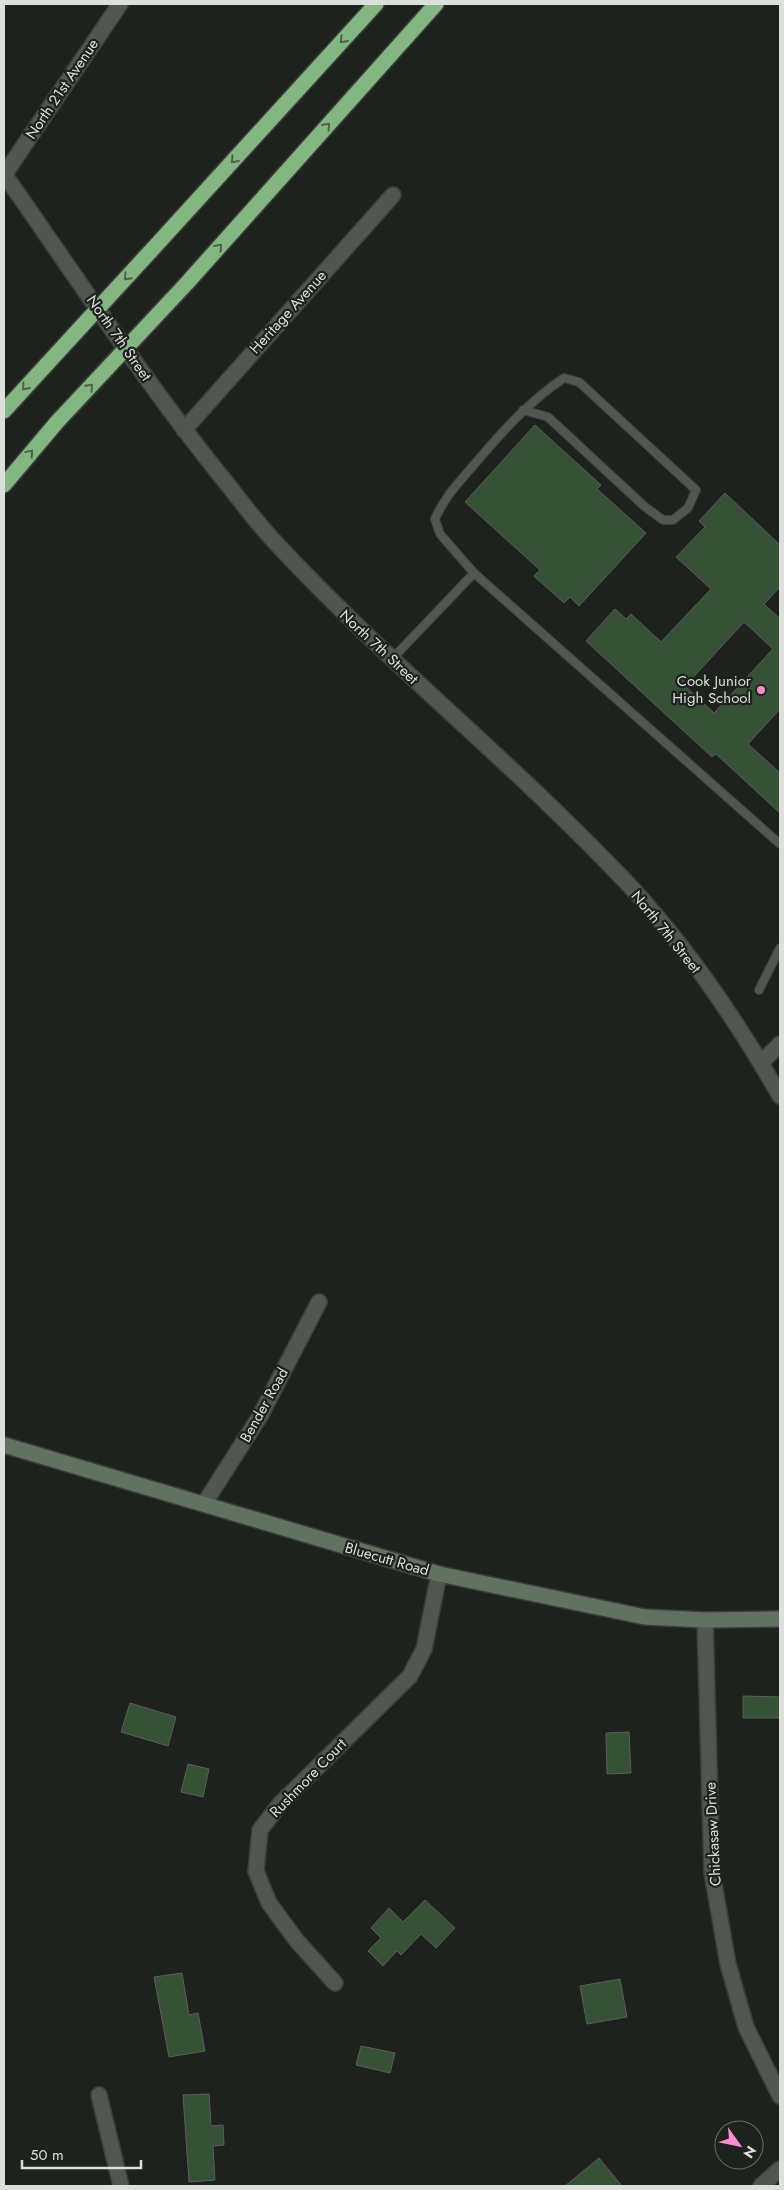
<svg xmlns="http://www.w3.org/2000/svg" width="784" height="2190" viewBox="0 0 784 2190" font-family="Jost,sans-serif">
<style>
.building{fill:#375136;stroke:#5a5f5a;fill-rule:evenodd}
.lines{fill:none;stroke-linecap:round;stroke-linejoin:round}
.lane-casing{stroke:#3b3e3b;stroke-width:10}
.street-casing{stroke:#3b3e3b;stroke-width:18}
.secondary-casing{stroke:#3b3e3b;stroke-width:18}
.highway-casing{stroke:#3b3e3b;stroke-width:18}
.lane{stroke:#515651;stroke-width:8}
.street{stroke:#515651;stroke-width:15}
.secondary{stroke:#607360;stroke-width:15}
.highway{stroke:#84b682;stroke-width:15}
.highway-bridge-casing{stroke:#3b3e3b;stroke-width:18;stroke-linecap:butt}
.highway-bridge{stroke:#84b682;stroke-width:15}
.oneway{stroke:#4c644a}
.poi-dot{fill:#f790cf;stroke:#1e211d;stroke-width:2}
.labels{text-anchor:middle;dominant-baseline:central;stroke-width:4.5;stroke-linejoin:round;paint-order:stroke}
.street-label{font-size:15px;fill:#dcdfdc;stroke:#1e211d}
.poi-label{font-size:15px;fill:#dcdfdc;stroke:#1e211d;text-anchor:end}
</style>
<rect width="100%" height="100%" fill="#1e211d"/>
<path class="building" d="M535,425L601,485L597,489L646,533L579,606L570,597L564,603L534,576L540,570L465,502Z
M725,493L780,545V587L764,604L780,619V709L748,744L780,773V813L716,754L712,757L586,641L615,609L626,619L631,614L661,642L711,589L676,557L705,527L699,521ZM744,622L773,649L714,713L685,686Z
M743,1696L780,1697V1718H743Z
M130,1703L176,1717L168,1746L121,1732Z
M629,1732L631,1773L607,1774L606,1733Z
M188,1764L209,1769L203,1797L181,1792Z
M425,1900L455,1928L436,1948L421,1934L401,1955L397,1951L383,1966L368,1951L381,1938L371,1928L389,1908L403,1922Z
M182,1973L189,2015L198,2013L205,2051L169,2057L154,1977Z
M620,1979L627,2017L587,2024L580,1986Z
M361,2046L395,2053L390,2073L356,2065Z
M209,2094L211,2126L223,2125L224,2145L213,2146L215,2180L189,2182L183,2095Z
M599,2158L622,2186H565Z"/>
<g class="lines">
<g class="lane-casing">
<path id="lane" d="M523,410L548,417L644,506L663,520H673L688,508L696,490L579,382L564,378C528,402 501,433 473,466C458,483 444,498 435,519L440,534L474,573L780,844
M392,659L474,573
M759,990L780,948"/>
</g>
<g class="street-casing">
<path id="street" d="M4,174C75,275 143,379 220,475C238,497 255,521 274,541C386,662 515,764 628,884C687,947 737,1021 780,1096
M4,175L120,4
M184,430L393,195
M761,1063L780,1044
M204,1504L260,1416L319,1302
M705,1620L712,1873L728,1964L746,2027L780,2096
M335,1983L297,1941L269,1903L256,1871L260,1830L280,1804L410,1676L424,1649L439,1574
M99,2095L121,2186
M761,2186L780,2169"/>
</g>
<g class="secondary-casing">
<path id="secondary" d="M4,1445L439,1574L645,1617L705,1620L780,1619"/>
</g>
<g class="highway-casing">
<path id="highway" d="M160,241L376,4
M187,283L436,4
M4,411L47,364
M4,485L57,422"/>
</g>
<use href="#lane" class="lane"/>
<use href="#street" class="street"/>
<use href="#secondary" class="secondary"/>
<use href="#highway" class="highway"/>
<g class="highway-bridge-casing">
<path id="highway-bridge" d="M47,364L160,241
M57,422L187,283"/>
</g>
<use href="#highway-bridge" class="highway-bridge"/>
</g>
<defs><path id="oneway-chevron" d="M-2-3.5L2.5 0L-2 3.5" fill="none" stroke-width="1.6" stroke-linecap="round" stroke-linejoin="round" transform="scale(1.25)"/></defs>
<g class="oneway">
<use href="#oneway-chevron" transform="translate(343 40) rotate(132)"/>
<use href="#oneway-chevron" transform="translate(327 126) rotate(-48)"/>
<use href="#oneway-chevron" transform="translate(234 160) rotate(132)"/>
<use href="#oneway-chevron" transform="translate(219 247) rotate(-48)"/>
<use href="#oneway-chevron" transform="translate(127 277) rotate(133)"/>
<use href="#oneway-chevron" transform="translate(25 387) rotate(132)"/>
<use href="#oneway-chevron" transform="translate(90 387) rotate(-47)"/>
<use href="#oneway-chevron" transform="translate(30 453) rotate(-50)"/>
</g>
<circle class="poi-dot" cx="761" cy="690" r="5"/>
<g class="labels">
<g class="street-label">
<text transform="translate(62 89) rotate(-56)">North 21st Avenue</text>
<text transform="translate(288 312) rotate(-48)">Heritage Avenue</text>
<text transform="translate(119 338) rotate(55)">North 7th Street</text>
<text transform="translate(379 647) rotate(43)">North 7th Street</text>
<text transform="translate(666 932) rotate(51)">North 7th Street</text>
<text transform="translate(264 1405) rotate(-61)">Bender Road</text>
<text transform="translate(387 1559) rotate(16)">Bluecutt Road</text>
<text transform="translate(308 1778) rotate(-46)">Rushmore Court</text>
<text transform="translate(713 1834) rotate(-93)">Chickasaw Drive</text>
</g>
<g class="poi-label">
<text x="751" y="681">Cook Junior<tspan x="751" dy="17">High School</tspan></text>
</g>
</g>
<rect width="784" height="2190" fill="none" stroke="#dcdfdc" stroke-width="10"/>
<g transform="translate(739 2145) rotate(123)"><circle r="24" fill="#1e211d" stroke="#6a6d69"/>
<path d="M0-4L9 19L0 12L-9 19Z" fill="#f790cf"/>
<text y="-8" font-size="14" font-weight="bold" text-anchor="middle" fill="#dcdfdc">N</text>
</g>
<path d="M22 2160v8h119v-8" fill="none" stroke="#dcdfdc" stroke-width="2.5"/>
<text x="30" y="2160" font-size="15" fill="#dcdfdc" stroke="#1e211d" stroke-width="4" paint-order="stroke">50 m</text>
</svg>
